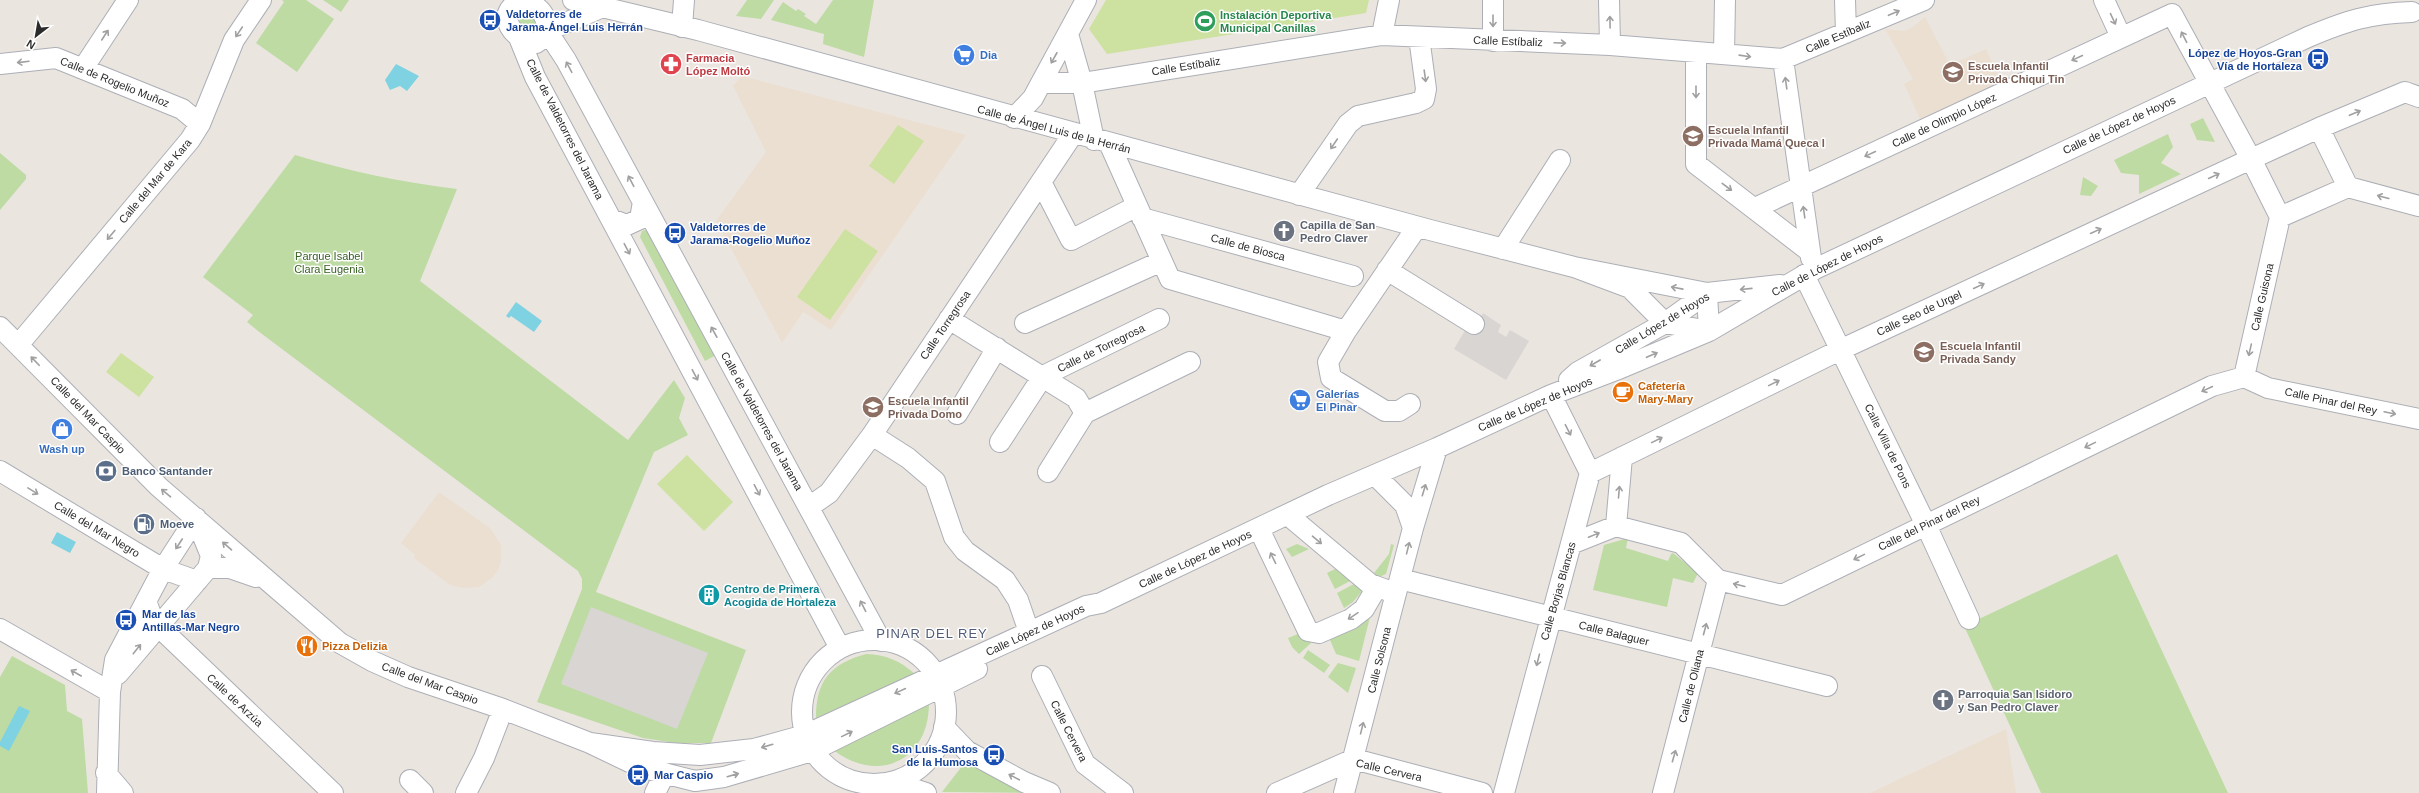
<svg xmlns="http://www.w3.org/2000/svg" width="2419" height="793" viewBox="0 0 2419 793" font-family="Helvetica,sans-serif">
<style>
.education{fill:#ebdfd1}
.green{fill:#bddba3}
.pitch{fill:#cde1a0}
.plaza{fill:#d8d5d2}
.water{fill:#7fd2e1}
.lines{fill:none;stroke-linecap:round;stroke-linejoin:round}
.minor-casing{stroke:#acafb6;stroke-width:22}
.minor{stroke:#fff;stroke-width:20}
.oneway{stroke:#a0a0a0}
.labels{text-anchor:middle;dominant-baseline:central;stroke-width:3;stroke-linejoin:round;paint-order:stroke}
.transit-label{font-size:11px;font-weight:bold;fill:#164399;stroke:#fff;text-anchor:start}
.leisure-label{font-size:11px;font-weight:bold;fill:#27864d;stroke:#fff;text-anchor:start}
.street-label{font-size:11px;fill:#2b2b2b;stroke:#fff}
.shop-label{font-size:11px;font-weight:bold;fill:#366cbe;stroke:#fff;text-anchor:start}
.health-label{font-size:11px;font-weight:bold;fill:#be3a42;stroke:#fff;text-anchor:start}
.education-label{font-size:11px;font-weight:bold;fill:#785e54;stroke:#fff;text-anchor:start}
.worship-label{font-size:11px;font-weight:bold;fill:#5b616d;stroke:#fff;text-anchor:start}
.park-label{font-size:11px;fill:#376123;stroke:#fff}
.food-label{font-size:11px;font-weight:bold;fill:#c56008;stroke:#fff;text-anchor:start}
.service-label{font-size:11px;font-weight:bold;fill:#4e5e75;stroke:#fff;text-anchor:start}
.culture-label{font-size:11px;font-weight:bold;fill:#0d838f;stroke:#fff;text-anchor:start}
.quarter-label{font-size:13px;letter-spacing:1px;fill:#515c77;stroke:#fff}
</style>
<rect width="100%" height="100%" fill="#ebe5e0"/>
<path class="education" d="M1925,17L1950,65L1986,49L2001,82L1920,119L1904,84L1913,79L1885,29L1904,31L1913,27Z
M742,76L966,135L831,330L803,312L782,343L716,221L766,152L733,86Z
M439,492L490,528L501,545V561L498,570L492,578L479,587L463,588L450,585L414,558L415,555L401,543Z
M2006,729L2016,793H1870Z"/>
<path class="green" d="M282,0H306L334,19L297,72L256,43L284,2Z
M323,0H349L341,12Z
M747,0H774L761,19L736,16Z
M833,0H874L864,57L823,44L824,34L771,20L783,2L796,11L798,9L806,14L804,16L816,24Z
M519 23a8 8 0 1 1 16 0a8 8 0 1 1-16 0Z
M2203,118L2215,142L2197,140L2190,124Z
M2168,134L2173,147L2161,163L2181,174L2139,194V175L2121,173L2114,160Z
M0,153L26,175V179L0,210Z
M295,155C348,171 401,182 457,189L420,281L628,440L674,380L685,398L679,418L688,435L654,452L596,592L746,650L711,743H676L643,738L537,702L582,589V579L578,571L258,331L247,322L253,315L203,277Z
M2083,177L2098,186L2091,196L2080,195Z
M645,230L649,232L716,355L705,361L640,237L642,231Z
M1628,538L1626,548L1668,561L1671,554L1673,553L1698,573L1693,583L1673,578L1667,607L1593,590L1604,545Z
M1297,544L1309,549L1292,557L1286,549Z
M1391,544L1394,545L1386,574L1379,577L1374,573L1389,554Z
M2117,554L2228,793H2041L1964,626Z
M1335,569L1350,581L1335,589L1327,573Z
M1354,584L1363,590L1353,602L1344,608L1337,593Z
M1370,617L1359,661L1336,654L1330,640Z
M1303,632L1311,643L1299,654L1292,647L1288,638Z
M1308,650L1330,665L1324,673L1303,658Z
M866,654C886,655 899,660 915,674L816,718C816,681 830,664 866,654Z
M12,656L65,685L67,711L82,719L88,793H0V677Z
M1338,663L1356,668L1348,693L1328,677Z
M929,703C929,761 878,785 832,749Z
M966,761L1030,793L942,792Z"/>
<path class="pitch" d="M1106,0H1369L1366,13L1107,54L1089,29Z
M898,125L924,141L894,184L869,166Z
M845,229L878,251L830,320L797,297Z
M121,353L154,377L139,397L106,372Z
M687,455L733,502L704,531L657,484Z"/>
<path class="plaza" d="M1483,313L1501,325L1498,332L1506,337L1510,330L1529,341L1506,380L1454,349L1473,317L1479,321Z
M591,607L708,653L677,729L561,684Z"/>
<path class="water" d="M396,64L419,76L407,91L400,86L390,90L385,80Z
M516,302L542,321L534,332L511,316L509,318L506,316Z
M57,532L76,542L70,553L51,543Z
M19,706L30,711L9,751L0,746V742Z"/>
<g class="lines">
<g class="minor-casing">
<path id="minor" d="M573,0L698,30L1430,230L1574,267L1707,293L1709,331L1665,323L1630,288L1574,267
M1609,0L1610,45
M1845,0L1846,33
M2104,0L2121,37
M520,2C543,1 558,31 536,43C514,42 493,13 520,2Z
M682,27L684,0
M547,31L566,60L881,641
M547,31L605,6
M1068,34L1082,83L1382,35L1610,45L1783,59L1924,0
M1382,35L1389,0
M520,40L535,77L840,648
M1493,41V0
M1696,53V164L1809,251
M1724,53L1725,0
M1783,59L1811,258
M0,64L56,58L182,109L200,124
M84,67L128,0
M1041,83L1086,0
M1014,118L1033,98L1041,83H1082L1094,140
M2319,128L2348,187L2280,217L2251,159Z
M2319,128L2405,92L2419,97
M1109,143L1170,279L1346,331
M1041,182L1071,240L1137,206
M2348,187L2419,206
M1299,195L1348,124L1358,116L1416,103L1424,99L1426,89L1419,37
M1142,218L1353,276
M611,219L627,225L640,219L643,202
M1503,249L1560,160
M1387,270L1474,324
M1804,275L1926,525L1969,619
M949,319L1076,398L1085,413L1048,472
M1025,323L1162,261
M0,327L159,487L340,643L372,661L408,677L503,709L590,743L640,767L695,781L724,777L812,751L977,669
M19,344L190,140L200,124L234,40L261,0
M2244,377L2268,388L2419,419
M2244,377L2280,217
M1569,380L1578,372L1665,323L1707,293L1780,285
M1410,404L1399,411H1385L1331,378L1328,362L1346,331L1417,227
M1085,413L1190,362
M957,414L997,348
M872,435L908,458L935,481L954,537L965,551L1005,580L1018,600L1029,632
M1000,442L1043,376L1159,319
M0,471L163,569L197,581
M1590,473L1842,349L2251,159L2172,14L1755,208
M1375,475L1405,505L1413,528
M809,507L829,493L872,435L1073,134
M1288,515L1370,584L1389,591
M1616,526L1681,543L1718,580L1782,595L2212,386L2244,377
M1616,526L1622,457
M1259,529L1308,631L1319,633L1351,619L1364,609L1377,587
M1571,544L1616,526
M208,568H230L256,577
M1400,579L1827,686
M146,601L152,617L158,626L333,793
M0,629L110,692
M802 712a72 72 0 1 1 144 0a72 72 0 1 1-144 0Z
M118,674L208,568L211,556L198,524
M1042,676L1085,764L1123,793
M944,727L967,751L1024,782L1050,793
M590,743L653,752L700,755L754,749L805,735L1086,606L1101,603L1328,495L1437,448L1551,395L1616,370L1709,331L1815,269L2308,37C2346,21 2370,13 2412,12
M106,773L123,793
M410,780L423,793
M892,782L926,793
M107,793L110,692L115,660L163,569L196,518
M466,793L484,758L503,709
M655,793L665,773
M1277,793L1354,759L1482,793
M1344,793L1413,528L1437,448
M1504,793L1590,473L1551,395
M1663,793L1718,580"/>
</g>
<use href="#minor" class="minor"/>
</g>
<defs><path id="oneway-shaft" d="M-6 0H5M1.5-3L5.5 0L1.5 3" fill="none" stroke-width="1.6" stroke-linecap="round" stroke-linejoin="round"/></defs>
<g class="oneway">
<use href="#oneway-shaft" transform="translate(1894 13) rotate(-23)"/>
<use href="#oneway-shaft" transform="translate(2113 19) rotate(65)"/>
<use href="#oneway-shaft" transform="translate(1493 21) rotate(90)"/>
<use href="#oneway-shaft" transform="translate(1610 22) rotate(-91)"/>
<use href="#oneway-shaft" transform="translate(239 32) rotate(124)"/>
<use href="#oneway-shaft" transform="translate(105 35) rotate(-57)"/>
<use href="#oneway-shaft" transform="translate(2184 37) rotate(-117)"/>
<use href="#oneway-shaft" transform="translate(1560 43) rotate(2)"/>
<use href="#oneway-shaft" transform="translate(1745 56) rotate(8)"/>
<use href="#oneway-shaft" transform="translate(1054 58) rotate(119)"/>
<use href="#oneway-shaft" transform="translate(2077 58) rotate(155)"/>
<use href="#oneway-shaft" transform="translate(23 62) rotate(173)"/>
<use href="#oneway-shaft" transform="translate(569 67) rotate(-118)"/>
<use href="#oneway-shaft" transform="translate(1425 76) rotate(82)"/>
<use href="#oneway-shaft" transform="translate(1786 83) rotate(-98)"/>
<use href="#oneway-shaft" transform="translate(1696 92) rotate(90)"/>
<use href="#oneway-shaft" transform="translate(2355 113) rotate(-23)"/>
<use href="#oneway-shaft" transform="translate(1334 144) rotate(124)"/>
<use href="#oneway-shaft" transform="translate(1870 154) rotate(155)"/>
<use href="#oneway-shaft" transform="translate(2214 176) rotate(-25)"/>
<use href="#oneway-shaft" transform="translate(631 181) rotate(-118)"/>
<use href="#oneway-shaft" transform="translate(1727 187) rotate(37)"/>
<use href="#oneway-shaft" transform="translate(2383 197) rotate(-165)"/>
<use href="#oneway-shaft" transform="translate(1804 212) rotate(-98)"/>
<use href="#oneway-shaft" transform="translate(2096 231) rotate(-25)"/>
<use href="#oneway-shaft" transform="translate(111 235) rotate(130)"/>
<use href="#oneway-shaft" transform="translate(627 249) rotate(62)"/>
<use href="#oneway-shaft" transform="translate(1979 286) rotate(-25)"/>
<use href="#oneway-shaft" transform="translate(1677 288) rotate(-169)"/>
<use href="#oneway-shaft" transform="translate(1746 289) rotate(174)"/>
<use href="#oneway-shaft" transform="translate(714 332) rotate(-119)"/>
<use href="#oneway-shaft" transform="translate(2250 350) rotate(103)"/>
<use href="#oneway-shaft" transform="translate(1652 355) rotate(-23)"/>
<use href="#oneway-shaft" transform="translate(35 361) rotate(-134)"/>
<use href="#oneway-shaft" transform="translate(1595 363) rotate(150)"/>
<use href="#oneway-shaft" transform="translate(695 375) rotate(62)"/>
<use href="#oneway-shaft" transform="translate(1774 383) rotate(-26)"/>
<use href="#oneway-shaft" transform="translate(2207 389) rotate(155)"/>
<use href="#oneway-shaft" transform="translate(2390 413) rotate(12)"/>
<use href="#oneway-shaft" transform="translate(1568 430) rotate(63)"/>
<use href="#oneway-shaft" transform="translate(1657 440) rotate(-26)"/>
<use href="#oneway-shaft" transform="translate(2090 445) rotate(154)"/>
<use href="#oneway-shaft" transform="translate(757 490) rotate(62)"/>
<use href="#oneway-shaft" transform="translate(1424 490) rotate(-73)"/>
<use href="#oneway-shaft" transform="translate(33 491) rotate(31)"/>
<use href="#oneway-shaft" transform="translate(1619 492) rotate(-85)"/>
<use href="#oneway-shaft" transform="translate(166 493) rotate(-140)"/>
<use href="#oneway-shaft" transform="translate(1594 535) rotate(-22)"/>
<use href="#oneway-shaft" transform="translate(1317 540) rotate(40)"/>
<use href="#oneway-shaft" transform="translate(179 544) rotate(123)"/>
<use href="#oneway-shaft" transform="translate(227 546) rotate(-139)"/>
<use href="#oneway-shaft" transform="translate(1408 548) rotate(-76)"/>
<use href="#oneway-shaft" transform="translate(1859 557) rotate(154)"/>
<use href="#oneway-shaft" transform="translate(1273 558) rotate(-116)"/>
<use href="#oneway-shaft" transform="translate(1739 585) rotate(-166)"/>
<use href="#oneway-shaft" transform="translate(863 606) rotate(-117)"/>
<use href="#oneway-shaft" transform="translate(1353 616) rotate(146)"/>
<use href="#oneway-shaft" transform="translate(1705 629) rotate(-75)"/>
<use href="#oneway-shaft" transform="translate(137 649) rotate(-51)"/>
<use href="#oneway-shaft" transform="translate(1538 660) rotate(104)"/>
<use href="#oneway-shaft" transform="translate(76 673) rotate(-150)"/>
<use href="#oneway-shaft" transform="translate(900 691) rotate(155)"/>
<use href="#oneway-shaft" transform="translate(1362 728) rotate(-76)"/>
<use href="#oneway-shaft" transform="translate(847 734) rotate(-26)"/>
<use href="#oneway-shaft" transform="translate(767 746) rotate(164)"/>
<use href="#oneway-shaft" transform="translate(1674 756) rotate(-74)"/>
<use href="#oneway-shaft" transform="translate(733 775) rotate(-16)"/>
<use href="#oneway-shaft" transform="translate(1014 777) rotate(-152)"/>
</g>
<defs>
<g id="bus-disc" transform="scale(1.15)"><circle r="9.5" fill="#1a4fb4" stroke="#fff"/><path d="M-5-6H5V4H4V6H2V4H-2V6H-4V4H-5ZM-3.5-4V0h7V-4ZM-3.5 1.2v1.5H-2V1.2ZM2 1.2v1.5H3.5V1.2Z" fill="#fff"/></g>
<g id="stadium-disc" transform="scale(1.15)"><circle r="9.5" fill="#2e9e5b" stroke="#fff"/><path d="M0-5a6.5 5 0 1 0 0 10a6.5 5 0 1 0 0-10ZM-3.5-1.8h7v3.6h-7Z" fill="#fff"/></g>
<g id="supermarket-disc" transform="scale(1.15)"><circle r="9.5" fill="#3f7fe0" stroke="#fff"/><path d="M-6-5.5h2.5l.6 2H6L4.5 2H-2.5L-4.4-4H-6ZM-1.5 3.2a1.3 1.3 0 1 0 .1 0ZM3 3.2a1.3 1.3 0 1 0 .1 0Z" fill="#fff"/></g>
<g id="pharmacy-disc" transform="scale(1.15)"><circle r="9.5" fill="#e0444e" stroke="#fff"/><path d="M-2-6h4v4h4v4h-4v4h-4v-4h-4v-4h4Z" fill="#fff"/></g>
<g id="school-disc" transform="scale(1.15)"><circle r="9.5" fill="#8d6e63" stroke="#fff"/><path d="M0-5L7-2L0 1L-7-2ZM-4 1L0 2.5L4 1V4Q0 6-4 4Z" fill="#fff"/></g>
<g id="church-disc" transform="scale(1.15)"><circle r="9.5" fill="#6b7280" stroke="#fff"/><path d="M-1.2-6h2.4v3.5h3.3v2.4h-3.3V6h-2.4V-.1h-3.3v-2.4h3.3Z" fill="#fff"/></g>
<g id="cafe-disc" transform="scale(1.15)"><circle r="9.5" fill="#e8710a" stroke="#fff"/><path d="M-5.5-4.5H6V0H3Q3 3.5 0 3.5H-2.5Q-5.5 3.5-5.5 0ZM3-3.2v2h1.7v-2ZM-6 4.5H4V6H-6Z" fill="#fff"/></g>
<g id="shop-disc" transform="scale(1.15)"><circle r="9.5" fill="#3f7fe0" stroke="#fff"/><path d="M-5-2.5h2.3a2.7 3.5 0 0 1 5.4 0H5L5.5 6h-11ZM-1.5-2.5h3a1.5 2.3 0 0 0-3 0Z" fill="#fff"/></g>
<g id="bank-disc" transform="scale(1.15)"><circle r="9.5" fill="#5c6f8a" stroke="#fff"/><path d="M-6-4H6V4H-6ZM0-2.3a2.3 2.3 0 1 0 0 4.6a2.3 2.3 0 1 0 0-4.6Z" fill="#fff"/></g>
<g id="fuel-disc" transform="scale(1.15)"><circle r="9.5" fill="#5c6f8a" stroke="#fff"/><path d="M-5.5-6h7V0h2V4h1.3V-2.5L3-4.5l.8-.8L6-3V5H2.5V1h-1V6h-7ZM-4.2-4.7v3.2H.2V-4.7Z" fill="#fff"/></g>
<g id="building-disc" transform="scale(1.15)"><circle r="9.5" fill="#0f9aa8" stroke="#fff"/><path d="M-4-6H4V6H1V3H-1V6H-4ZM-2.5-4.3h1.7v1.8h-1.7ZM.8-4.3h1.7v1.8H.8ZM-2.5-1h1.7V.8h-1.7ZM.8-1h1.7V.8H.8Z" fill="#fff"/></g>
<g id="restaurant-disc" transform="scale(1.15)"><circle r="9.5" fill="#e8710a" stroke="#fff"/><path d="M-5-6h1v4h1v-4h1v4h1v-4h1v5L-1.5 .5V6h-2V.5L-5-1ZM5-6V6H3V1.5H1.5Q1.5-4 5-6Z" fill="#fff"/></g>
</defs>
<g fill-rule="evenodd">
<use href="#bus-disc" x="490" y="20"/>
<use href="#stadium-disc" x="1205" y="21"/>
<use href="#supermarket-disc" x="964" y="55"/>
<use href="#bus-disc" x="2318" y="59"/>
<use href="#pharmacy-disc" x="671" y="64"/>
<use href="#school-disc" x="1953" y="72"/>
<use href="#school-disc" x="1693" y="136"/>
<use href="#church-disc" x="1284" y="231"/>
<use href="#bus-disc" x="675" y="233"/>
<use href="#school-disc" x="1924" y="352"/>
<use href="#cafe-disc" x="1623" y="392"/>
<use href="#supermarket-disc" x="1300" y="400"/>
<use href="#school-disc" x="873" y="407"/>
<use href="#shop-disc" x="62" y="429"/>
<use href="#bank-disc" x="106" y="471"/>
<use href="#fuel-disc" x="144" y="524"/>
<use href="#building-disc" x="709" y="595"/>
<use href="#bus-disc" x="126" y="620"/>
<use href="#restaurant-disc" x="307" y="646"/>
<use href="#church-disc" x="1943" y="700"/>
<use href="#bus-disc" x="994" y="755"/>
<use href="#bus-disc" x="638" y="775"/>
</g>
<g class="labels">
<g class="transit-label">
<text x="506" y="14">Valdetorres de<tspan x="506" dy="13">Jarama-Ángel Luis Herrán</tspan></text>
<text x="2302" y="53" text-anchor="end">López de Hoyos-Gran<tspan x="2302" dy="13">Vía de Hortaleza</tspan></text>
<text x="690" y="227">Valdetorres de<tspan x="690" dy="13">Jarama-Rogelio Muñoz</tspan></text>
<text x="142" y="614">Mar de las<tspan x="142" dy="13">Antillas-Mar Negro</tspan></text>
<text x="978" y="749" text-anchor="end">San Luis-Santos<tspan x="978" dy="13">de la Humosa</tspan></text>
<text x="654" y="775">Mar Caspio</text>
</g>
<g class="leisure-label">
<text x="1220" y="15">Instalación Deportiva<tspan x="1220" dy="13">Municipal Canillas</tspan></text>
</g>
<g class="street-label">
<text transform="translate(1838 36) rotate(-23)">Calle Estíbaliz</text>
<text transform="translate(1508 41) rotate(2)">Calle Estíbaliz</text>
<text transform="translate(1186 66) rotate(-9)">Calle Estíbaliz</text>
<text transform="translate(115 82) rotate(22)">Calle de Rogelio Muñoz</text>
<text transform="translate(1944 120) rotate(-25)">Calle de Olimpio López</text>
<text transform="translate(2119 125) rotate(-25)">Calle de López de Hoyos</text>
<text transform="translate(565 129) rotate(63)">Calle de Valdetorres del Jarama</text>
<text transform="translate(1054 129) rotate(15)">Calle de Ángel Luis de la Herrán</text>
<text transform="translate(155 181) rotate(-50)">Calle del Mar de Kara</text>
<text transform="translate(1248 247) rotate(15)">Calle de Biosca</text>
<text transform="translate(1827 265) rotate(-27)">Calle de López de Hoyos</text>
<text transform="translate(2262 297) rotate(-77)">Calle Guisona</text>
<text transform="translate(1919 313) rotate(-25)">Calle Seo de Urgel</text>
<text transform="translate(1662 323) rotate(-31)">Calle López de Hoyos</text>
<text transform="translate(945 325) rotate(-56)">Calle Torregrosa</text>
<text transform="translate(1101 348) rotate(-26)">Calle de Torregrosa</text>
<text transform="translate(2331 401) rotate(12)">Calle Pinar del Rey</text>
<text transform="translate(1535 404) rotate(-23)">Calle de López de Hoyos</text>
<text transform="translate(88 415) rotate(46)">Calle del Mar Caspio</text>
<text transform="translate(762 421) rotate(61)">Calle de Valdetorres del Jarama</text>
<text transform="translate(1888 446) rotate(64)">Calle Villa de Pons</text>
<text transform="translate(1929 523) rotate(-26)">Calle del Pinar del Rey</text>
<text transform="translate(97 529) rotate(31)">Calle del Mar Negro</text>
<text transform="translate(1195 559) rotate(-25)">Calle de López de Hoyos</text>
<text transform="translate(1558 591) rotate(-74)">Calle Borjas Blancas</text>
<text transform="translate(1035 630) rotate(-25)">Calle López de Hoyos</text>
<text transform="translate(1614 633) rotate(14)">Calle Balaguer</text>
<text transform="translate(1379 660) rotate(-76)">Calle Solsona</text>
<text transform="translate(430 683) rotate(20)">Calle del Mar Caspio</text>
<text transform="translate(1691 686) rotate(-76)">Calle de Oliana</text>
<text transform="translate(235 700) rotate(43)">Calle de Arzúa</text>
<text transform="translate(1069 731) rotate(63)">Calle Cervera</text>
<text transform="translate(1389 770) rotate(13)">Calle Cervera</text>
</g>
<g class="shop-label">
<text x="980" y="55">Dia</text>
<text x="1316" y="394">Galerías<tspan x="1316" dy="13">El Pinar</tspan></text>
<text x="62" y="449" text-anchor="middle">Wash up</text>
</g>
<g class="health-label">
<text x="686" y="58">Farmacia<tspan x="686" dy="13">López Moltó</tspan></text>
</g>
<g class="education-label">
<text x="1968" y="66">Escuela Infantil<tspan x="1968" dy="13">Privada Chiqui Tin</tspan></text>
<text x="1708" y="130">Escuela Infantil<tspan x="1708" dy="13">Privada Mamá Queca I</tspan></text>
<text x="1940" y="346">Escuela Infantil<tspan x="1940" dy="13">Privada Sandy</tspan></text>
<text x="888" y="401">Escuela Infantil<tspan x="888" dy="13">Privada Domo</tspan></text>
</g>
<g class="worship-label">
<text x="1300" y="225">Capilla de San<tspan x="1300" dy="13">Pedro Claver</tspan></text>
<text x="1958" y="694">Parroquia San Isidoro<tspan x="1958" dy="13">y San Pedro Claver</tspan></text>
</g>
<g class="park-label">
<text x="329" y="256">Parque Isabel<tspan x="329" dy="13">Clara Eugenia</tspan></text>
</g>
<g class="food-label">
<text x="1638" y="386">Cafetería<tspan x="1638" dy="13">Mary-Mary</tspan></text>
<text x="322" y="646">Pizza Delizia</text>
</g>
<g class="service-label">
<text x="122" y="471">Banco Santander</text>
<text x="160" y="524">Moeve</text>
</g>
<g class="culture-label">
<text x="724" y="589">Centro de Primera<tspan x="724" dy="13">Acogida de Hortaleza</tspan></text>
</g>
<g class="quarter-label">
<text x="932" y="633">PINAR DEL REY</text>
</g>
</g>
<g transform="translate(36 36) rotate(211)" stroke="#ffffff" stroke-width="3" paint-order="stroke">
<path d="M0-3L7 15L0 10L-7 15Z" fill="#2b2b2b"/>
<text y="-6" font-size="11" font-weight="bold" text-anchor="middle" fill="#2b2b2b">N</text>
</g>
</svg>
